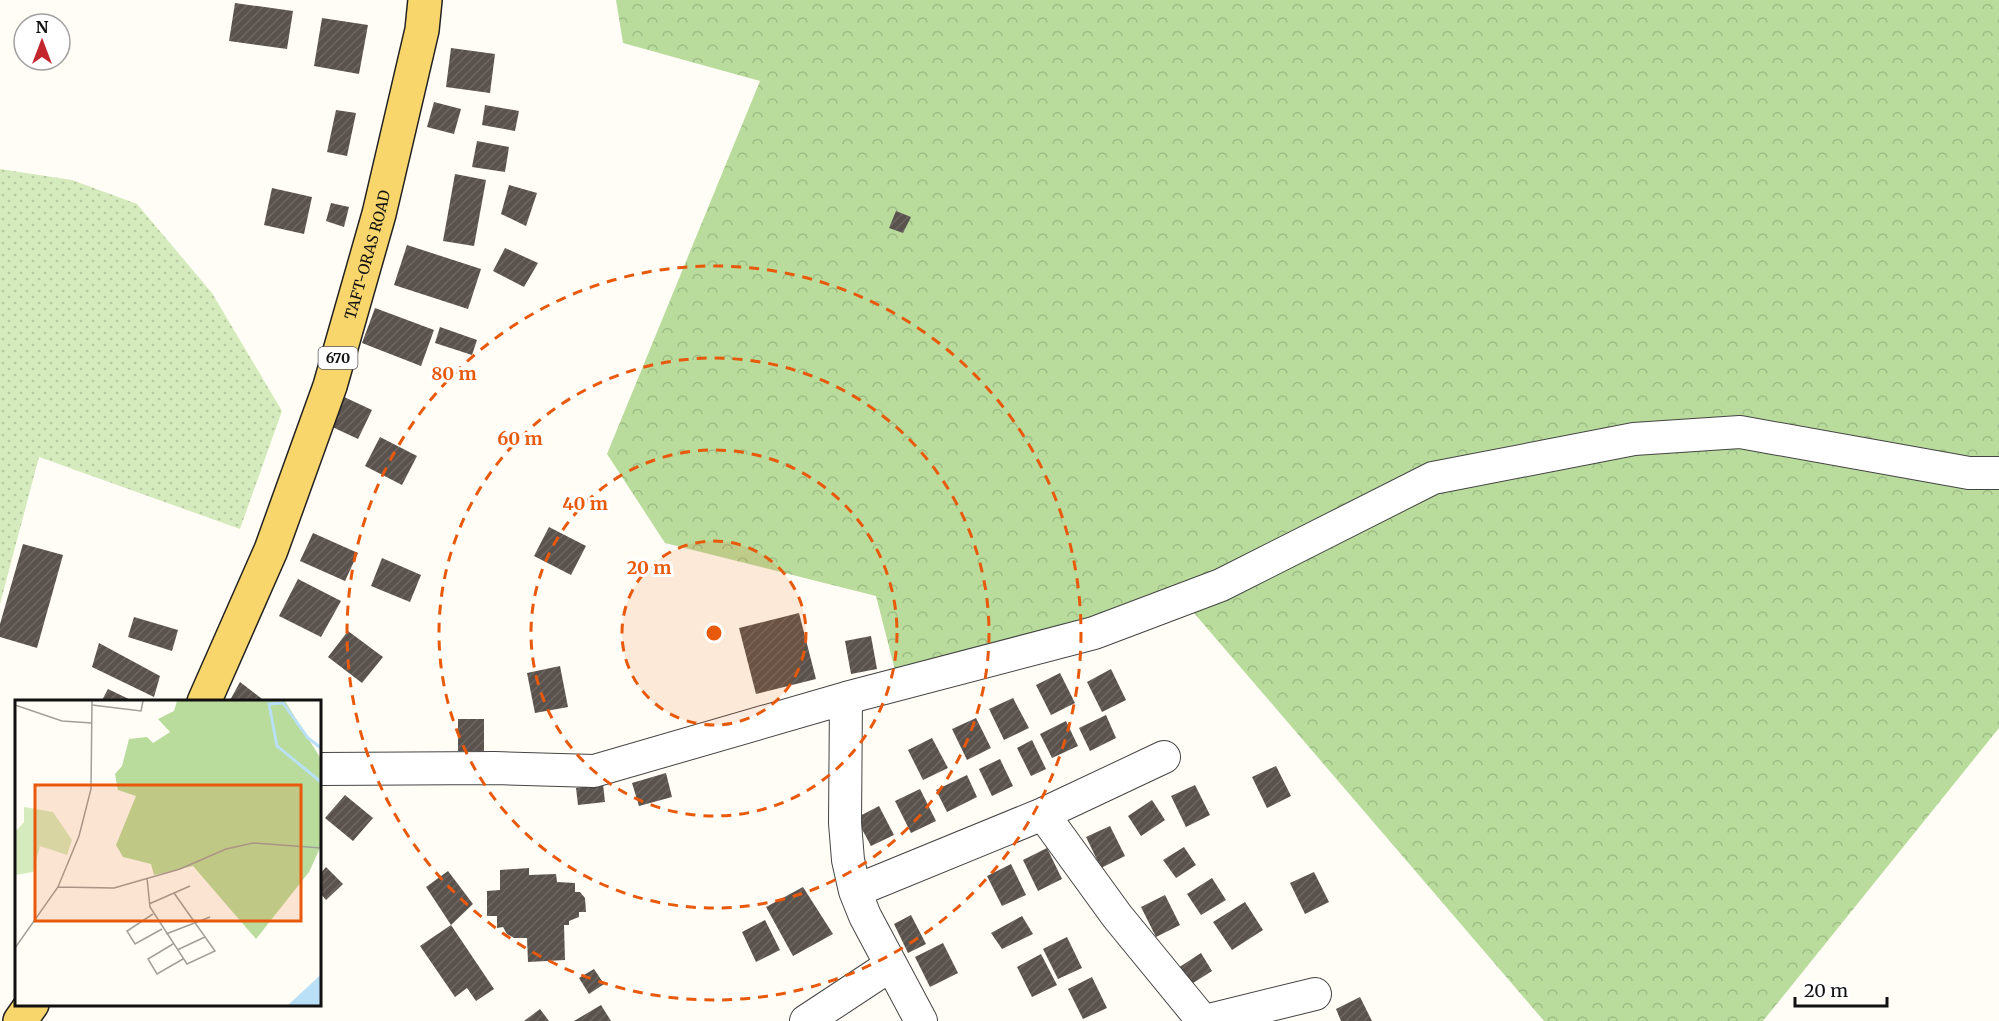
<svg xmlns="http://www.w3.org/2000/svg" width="1999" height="1021" viewBox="0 0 1999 1021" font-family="Merriweather,serif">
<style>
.green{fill:url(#green-dots)}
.forest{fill:url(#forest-crowns)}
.building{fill:url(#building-hatch)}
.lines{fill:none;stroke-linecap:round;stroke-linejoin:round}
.minor-casing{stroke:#444;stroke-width:34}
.major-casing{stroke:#222;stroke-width:36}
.minor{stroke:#fff;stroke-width:32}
.major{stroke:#f9d66b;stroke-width:33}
.ring{fill:none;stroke:#e8590c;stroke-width:3;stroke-dasharray:10 8}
.labels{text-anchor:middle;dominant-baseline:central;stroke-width:6;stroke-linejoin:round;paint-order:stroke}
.shield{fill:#fff;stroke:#585858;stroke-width:1.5}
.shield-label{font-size:14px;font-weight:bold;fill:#111}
.street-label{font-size:15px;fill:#111;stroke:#fff}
.inset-river{fill:none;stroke:#b9e0f7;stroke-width:3}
.inset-road{fill:none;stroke:#a09f9a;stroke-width:1.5}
.view{fill:#e8590c;fill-opacity:0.15;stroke:#e8590c;stroke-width:3}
.inset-edge{fill:none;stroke:#111;stroke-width:3}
.centre{fill:#e8590c;stroke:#fff;stroke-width:3}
.ring-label{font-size:18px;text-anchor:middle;font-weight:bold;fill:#e8590c;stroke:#fff;stroke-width:6;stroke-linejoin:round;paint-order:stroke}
</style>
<defs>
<pattern id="green-dots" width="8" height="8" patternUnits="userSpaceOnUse" patternTransform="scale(1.5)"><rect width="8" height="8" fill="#d5ebbd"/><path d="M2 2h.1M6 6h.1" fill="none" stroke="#b6c8a1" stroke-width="1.8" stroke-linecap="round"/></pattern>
<pattern id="forest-crowns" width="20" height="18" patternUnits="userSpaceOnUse" patternTransform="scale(1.5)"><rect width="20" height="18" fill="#b9dc9c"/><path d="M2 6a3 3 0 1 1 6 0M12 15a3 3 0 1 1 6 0" fill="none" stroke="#9ebc85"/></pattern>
<pattern id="building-hatch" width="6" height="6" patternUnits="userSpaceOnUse" patternTransform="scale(1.5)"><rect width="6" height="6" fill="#5a524d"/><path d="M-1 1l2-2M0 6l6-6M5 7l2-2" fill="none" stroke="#6d6662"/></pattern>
</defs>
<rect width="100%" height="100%" fill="#fffdf5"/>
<path class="green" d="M0,169L72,180L137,204L212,293L282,411L240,529L39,457L0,604Z"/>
<path class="forest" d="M616,0H1999V728L1763,1021H1544L1188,606L897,678L876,596L665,543L607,454L760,81L623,43Z"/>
<path class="building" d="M235,3L293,11L287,49L229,41Z
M322,18L368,25L359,74L314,66Z
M451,48L495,54L490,93L446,87Z
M434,102L461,109L454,134L427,127Z
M485,105L519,111L515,131L482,125Z
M336,110L356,113L347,156L327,152Z
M477,141L509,147L505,172L472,167Z
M455,174L486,180L474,246L443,241Z
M509,185L537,193L526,226L501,214Z
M272,188L312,197L304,234L264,225Z
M331,203L349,207L344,227L326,221Z
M896,211L911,217L903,233L889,228Z
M407,245L481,269L468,309L394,285Z
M505,248L538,263L524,287L493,271Z
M375,308L434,330L421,366L362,343Z
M440,327L477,340L472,355L435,343Z
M342,396L372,410L358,439L328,425Z
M380,437L417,456L402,485L365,466Z
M549,527L586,546L571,575L534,556Z
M313,533L358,553L345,581L300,561Z
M23,544L63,555L37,648L0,637V624Z
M382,558L421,575L410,602L371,586Z
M298,579L341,601L321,637L279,616Z
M799,613L816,679L756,694L739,628Z
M134,617L178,630L172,651L128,637Z
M348,631L383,657L362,683L328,657Z
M871,636L877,669L851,674L845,641Z
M99,643L160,676L154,697L92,667Z
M560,666L568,707L535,713L527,673Z
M1111,669L1126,700L1102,712L1087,682Z
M1060,673L1075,703L1051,715L1036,685Z
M240,682L266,702H229Z
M108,689L135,702H101Z
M1013,698L1029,728L1004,740L989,709Z
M1106,715L1116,738L1090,751L1079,728Z
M976,718L991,748L967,760L952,729Z
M458,719H484V751H458Z
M1066,721L1078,746L1052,758L1040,734Z
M932,738L948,768L923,780L908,750Z
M1032,740L1046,769L1031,776L1017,748Z
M1000,759L1013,786L992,796L979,769Z
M1276,766L1291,796L1267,808L1252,777Z
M666,773L672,797L639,806L632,783Z
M967,775L977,797L947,812L936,790Z
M603,784L605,802L578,805L576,788Z
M1195,785L1210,815L1186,827L1171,796Z
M920,789L936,821L911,833L895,801Z
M345,795L373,818L353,841L325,818Z
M1152,800L1165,820L1141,836L1128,816Z
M879,806L894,835L871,846L856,818Z
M1110,826L1125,856L1101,868L1086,837Z
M1184,847L1196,865L1176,878L1163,860Z
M1047,848L1062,879L1038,891L1023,860Z
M1011,864L1026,895L1002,906L987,876Z
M326,867L343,884L326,900L320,893V874Z
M529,868V875L556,874L557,882L575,883V892H580L585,898L586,912H579V917L569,921V925H564L565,960L528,962L527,938H514L507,934L503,927L497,928V916H487V891L500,890V870Z
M448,871L473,904L451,925L494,989L476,1001L467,988L455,997L420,946L451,925L426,887Z
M1314,872L1329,902L1305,914L1290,883Z
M1212,878L1226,900L1201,915L1187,894Z
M803,887L833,934L793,956L766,907Z
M1165,895L1180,925L1156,937L1141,907Z
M1245,902L1263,930L1232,950L1213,922Z
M911,915L926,944L908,953L894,924Z
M1022,916L1033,934L1002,949L991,933Z
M765,920L780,950L756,962L742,932Z
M1067,937L1082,968L1058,979L1043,949Z
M943,943L958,973L930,987L915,957Z
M1201,953L1212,971L1190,985L1178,968Z
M1041,954L1057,985L1032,997L1017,967Z
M594,969L604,984L589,994L579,978Z
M1092,977L1107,1008L1083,1019L1068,989Z
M1360,997L1372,1021H1341L1336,1009Z
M601,1005L611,1021H574Z
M540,1009L549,1021H524Z"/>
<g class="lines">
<g class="minor-casing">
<path id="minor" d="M846,698L845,823L848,860L855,891L865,916L921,1021
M320,769L495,768L594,771L846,698L1094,633L1221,585L1433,478L1634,439L1740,432L1969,473H1999
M1043,814L1117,916L1203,1021
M855,891L1043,814L1164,757
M806,1021L891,965
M1205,1021L1315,994"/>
</g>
<g class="major-casing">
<g id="major">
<path id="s1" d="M204,702L271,550L330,386L379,214L422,30L425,0"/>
<path d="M20,1021L32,1004"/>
</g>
</g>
<use href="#minor" class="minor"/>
<use href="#major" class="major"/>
</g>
<circle cx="714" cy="633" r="92" fill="#e8590c" fill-opacity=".12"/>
<g class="ring">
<circle cx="714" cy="633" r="92"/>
<circle cx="714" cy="633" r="183"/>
<circle cx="714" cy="633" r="275"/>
<circle cx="714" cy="633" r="367"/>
</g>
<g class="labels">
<rect class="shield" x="318.5" y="347" width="39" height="22" rx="4.5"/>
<g class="shield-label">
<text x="338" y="358">670</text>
</g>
<g class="street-label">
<text stroke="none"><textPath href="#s1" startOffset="477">TAFT-ORAS ROAD</textPath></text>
</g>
</g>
<g transform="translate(15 700)">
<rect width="306" height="306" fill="#fffdf5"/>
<path d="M9,107L38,112L57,140L52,155L25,146L18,172L0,175V132L9,122Z" fill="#d5ebbd"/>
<path d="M162,1H270L306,59V146L294,172L241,239L178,166L139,175L136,164L108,157L101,145L121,96L103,90L100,74L107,66L114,39L132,37L138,43L155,32L143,19L159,11Z" fill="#b9dc9c"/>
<path d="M306,274V305H273L299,281Z" fill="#b9e0f7"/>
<path class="inset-river" d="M306,48L293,38L268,3L254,4L262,46L306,82"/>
<path class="inset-road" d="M0,5L47,21L77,23M77,5L126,11L128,1M132,178L135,207L172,264L200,251L159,193M43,187L99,188L165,169L211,149L238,143L306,148M134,204L175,186M138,214L112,231L120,244L147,229M151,234L195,217M158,244L133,259L142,274L168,259M0,248L43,187L64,136L76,89L77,1M162,250L190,237"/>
<path class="view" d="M20,85H286V221H20Z"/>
<rect width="306" height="306" class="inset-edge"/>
</g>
<circle cx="714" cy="633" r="9" class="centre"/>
<g class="ring-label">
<text x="454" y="380">80 m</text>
<text x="520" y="445">60 m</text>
<text x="585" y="510">40 m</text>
<text x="649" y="574">20 m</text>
</g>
<g transform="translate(42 42)"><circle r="28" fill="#ffffff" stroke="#a0a0a0" stroke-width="1.5"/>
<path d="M0-4.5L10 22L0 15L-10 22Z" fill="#c4262e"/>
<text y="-9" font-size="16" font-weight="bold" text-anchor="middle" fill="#111111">N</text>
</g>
<path d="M1795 997v9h92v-9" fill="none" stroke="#111111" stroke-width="3"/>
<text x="1804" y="997" font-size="18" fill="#111111" stroke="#ffffff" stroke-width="4.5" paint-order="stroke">20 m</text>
</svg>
